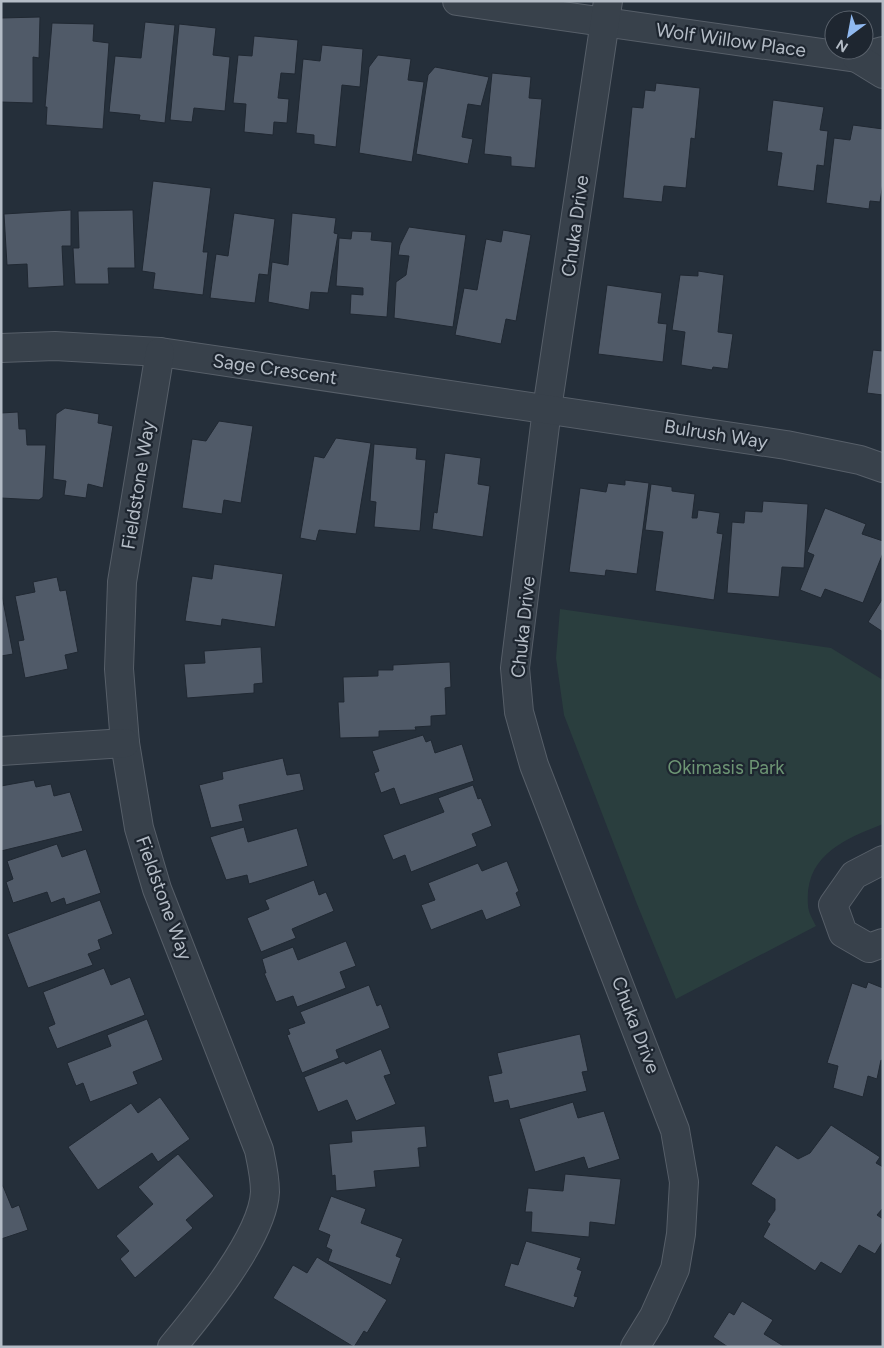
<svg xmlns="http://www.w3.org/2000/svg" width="884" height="1348" viewBox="0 0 884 1348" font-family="Figtree,sans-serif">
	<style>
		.green { fill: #2a3e3e }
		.building { fill: #505a68; stroke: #202832 }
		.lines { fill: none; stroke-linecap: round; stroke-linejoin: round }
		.minor-casing { stroke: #575f69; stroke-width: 30 }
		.minor { stroke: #38414b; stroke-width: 28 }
		.labels { text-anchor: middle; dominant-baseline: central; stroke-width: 4.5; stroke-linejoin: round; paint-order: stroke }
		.street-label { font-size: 19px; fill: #b4bcc6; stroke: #1e2630 }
		.park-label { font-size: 19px; fill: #6d9574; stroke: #1e2630 }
	</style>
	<rect width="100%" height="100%" fill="#252f3a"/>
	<path class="green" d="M 560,609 L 831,648 L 883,680 L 883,824 C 845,839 804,855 808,905 C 808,912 813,920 816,926 L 676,999 L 637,904 L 564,715 L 556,658 Z"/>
	<g class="building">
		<path d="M 40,17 L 39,58 L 33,57 L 33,103 L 1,102 L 1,18 Z"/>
		<path d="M 145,22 L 175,25 L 165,123 L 139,120 L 140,115 L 109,112 L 115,56 L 141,58 Z"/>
		<path d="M 52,23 L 94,24 L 93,41 L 109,43 L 103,129 L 46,125 L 47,107 L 45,107 Z"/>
		<path d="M 179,24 L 216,28 L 213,55 L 230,57 L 225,111 L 194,108 L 192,122 L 170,120 Z"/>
		<path d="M 254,36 L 298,40 L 295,74 L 281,73 L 278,98 L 289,99 L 287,123 L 274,122 L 273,135 L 244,132 L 246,104 L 233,103 L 238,55 L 252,56 Z"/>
		<path d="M 322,45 L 363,49 L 360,87 L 342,85 L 336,147 L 314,144 L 314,135 L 296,133 L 303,59 L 320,61 Z"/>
		<path d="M 378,55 L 411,59 L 408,80 L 424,82 L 412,162 L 359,153 L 369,67 Z"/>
		<path d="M 435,67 L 489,77 L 481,106 L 468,104 L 462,137 L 473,139 L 468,164 L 416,154 L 428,75 Z"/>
		<path d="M 492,73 L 531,77 L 529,98 L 542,99 L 535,168 L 511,166 L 511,157 L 484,154 Z"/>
		<path d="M 656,83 L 700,88 L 695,139 L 691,138 L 686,188 L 664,186 L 662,202 L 623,198 L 632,107 L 643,108 L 645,90 L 655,91 Z"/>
		<path d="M 773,100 L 824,107 L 820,130 L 828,131 L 824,166 L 817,165 L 814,191 L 777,186 L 782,153 L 767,151 Z"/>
		<path d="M 853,125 L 883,129 L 883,183 L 880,202 L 870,201 L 869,209 L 826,203 L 834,138 L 850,140 Z"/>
		<path d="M 153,181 L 211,188 L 203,252 L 208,252 L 203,295 L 153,289 L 155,273 L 142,271 Z"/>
		<path d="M 71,210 L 71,246 L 62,246 L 64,286 L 28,288 L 27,264 L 7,265 L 4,214 Z"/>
		<path d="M 133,210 L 135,268 L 108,268 L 109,284 L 75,284 L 73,248 L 79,248 L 78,211 Z"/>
		<path d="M 234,213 L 275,219 L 268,275 L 259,274 L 255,303 L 210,298 L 216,254 L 228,256 Z"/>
		<path d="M 292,213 L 336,218 L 334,233 L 338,234 L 328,293 L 311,292 L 309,310 L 268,302 L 272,262 L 288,265 Z"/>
		<path d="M 409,227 L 466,235 L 453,327 L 394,318 L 396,282 L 406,275 L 409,256 L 398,255 L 400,245 Z"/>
		<path d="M 503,230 L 531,235 L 516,321 L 506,319 L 501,344 L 455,335 L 464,288 L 477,290 L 486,239 L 501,242 Z"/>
		<path d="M 352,231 L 372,232 L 371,240 L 392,242 L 387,317 L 350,314 L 351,294 L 363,295 L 363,288 L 336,286 L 339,238 L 351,239 Z"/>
		<path d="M 698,271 L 724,275 L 718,332 L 733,334 L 728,369 L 713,367 L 712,370 L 681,365 L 685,332 L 672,330 L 680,275 L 698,276 Z"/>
		<path d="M 607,285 L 662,293 L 658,323 L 667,324 L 663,362 L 598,354 Z"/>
		<path d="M 873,350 L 883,351 L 883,395 L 867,393 Z"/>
		<path d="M 65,408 L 99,414 L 98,423 L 113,426 L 103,488 L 88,484 L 86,498 L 64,495 L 66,481 L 53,479 L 56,414 Z"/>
		<path d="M 18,412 L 19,429 L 26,429 L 27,445 L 46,445 L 43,497 L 39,500 L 1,498 L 1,413 Z"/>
		<path d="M 219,421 L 253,426 L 241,503 L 224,500 L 222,514 L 182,508 L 192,439 L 206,441 Z"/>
		<path d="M 336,438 L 371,443 L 356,534 L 319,530 L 316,541 L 300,538 L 314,456 L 324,458 Z"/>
		<path d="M 374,444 L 417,448 L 416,459 L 426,460 L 420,531 L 374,527 L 376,502 L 370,501 Z"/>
		<path d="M 445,453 L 481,458 L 478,484 L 490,486 L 483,537 L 432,529 L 434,512 L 437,513 Z"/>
		<path d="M 625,480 L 649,483 L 637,574 L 606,570 L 605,576 L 569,572 L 580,488 L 606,492 L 608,483 L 625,485 Z"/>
		<path d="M 651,484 L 672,487 L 672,491 L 695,494 L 692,518 L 697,518 L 698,510 L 720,513 L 717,533 L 723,534 L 714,600 L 655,591 L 663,532 L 645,530 Z"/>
		<path d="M 763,501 L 808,504 L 804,568 L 782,567 L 779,597 L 727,593 L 732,522 L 744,523 L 745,511 L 762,512 Z"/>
		<path d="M 825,508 L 866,524 L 862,534 L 883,541 L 883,553 L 863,603 L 825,589 L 821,598 L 800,590 L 814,555 L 807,552 Z"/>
		<path d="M 214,564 L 283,574 L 275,627 L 222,619 L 221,626 L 185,621 L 192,576 L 212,579 Z"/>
		<path d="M 57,577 L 60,591 L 66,590 L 78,652 L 65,655 L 68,669 L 25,678 L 18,641 L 24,640 L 15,596 L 35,592 L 33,582 Z"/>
		<path d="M 1,590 L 13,654 L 1,656 Z"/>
		<path d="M 883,598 L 883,632 L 868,622 Z"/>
		<path d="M 261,647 L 263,683 L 254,684 L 254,693 L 187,698 L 184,664 L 205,663 L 204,651 Z"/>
		<path d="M 450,662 L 451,687 L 445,688 L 446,715 L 431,716 L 431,726 L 415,727 L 416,730 L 379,731 L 379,737 L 340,738 L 338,702 L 344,702 L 343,677 L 378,676 L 378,670 L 393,670 L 393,665 Z"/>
		<path d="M 423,735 L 426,742 L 431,740 L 435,753 L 462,744 L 474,781 L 400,805 L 394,788 L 381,793 L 374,773 L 379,771 L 372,751 Z"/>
		<path d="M 283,758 L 287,775 L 300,773 L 304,790 L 239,805 L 243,821 L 211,828 L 199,785 L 223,779 L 222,772 Z"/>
		<path d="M 34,780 L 36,787 L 51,784 L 54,796 L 70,792 L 83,831 L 1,851 L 1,786 Z"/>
		<path d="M 473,785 L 478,799 L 481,798 L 492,826 L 472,834 L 477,846 L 411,872 L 405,855 L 393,860 L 383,835 L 444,812 L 438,798 Z"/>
		<path d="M 244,827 L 248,842 L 297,828 L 308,866 L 249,884 L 247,875 L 226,880 L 210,837 Z"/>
		<path d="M 57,844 L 62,857 L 86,849 L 101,893 L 66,905 L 64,898 L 51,903 L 47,892 L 13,903 L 6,882 L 13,879 L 7,861 Z"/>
		<path d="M 507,861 L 519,891 L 516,893 L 521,906 L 486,920 L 482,910 L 431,930 L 421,905 L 435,900 L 428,883 L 478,863 L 482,871 Z"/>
		<path d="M 314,880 L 319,895 L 326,892 L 334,911 L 292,929 L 296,938 L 261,952 L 247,918 L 269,909 L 265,900 Z"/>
		<path d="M 100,900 L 113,934 L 98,940 L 101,949 L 88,954 L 93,965 L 28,988 L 7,934 Z"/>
		<path d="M 346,941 L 356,966 L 340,972 L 346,988 L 297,1007 L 293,996 L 276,1002 L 264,973 L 266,973 L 262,959 L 293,947 L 298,960 Z"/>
		<path d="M 104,968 L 111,985 L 130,977 L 145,1015 L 57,1049 L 48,1027 L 55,1024 L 43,992 Z"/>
		<path d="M 868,982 L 883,988 L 883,1061 L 881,1060 L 877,1079 L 868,1076 L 863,1097 L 833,1088 L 838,1066 L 827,1063 L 852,983 L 866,988 Z"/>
		<path d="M 369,985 L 377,1006 L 381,1004 L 390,1028 L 336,1050 L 339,1058 L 302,1073 L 287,1035 L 290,1034 L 288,1029 L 305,1023 L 300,1012 Z"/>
		<path d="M 147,1019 L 163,1060 L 133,1072 L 138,1084 L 90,1102 L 83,1083 L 76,1086 L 67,1063 L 111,1046 L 107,1035 Z"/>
		<path d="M 580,1034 L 588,1071 L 582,1072 L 587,1091 L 510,1109 L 508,1100 L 494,1103 L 488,1076 L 502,1073 L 497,1053 Z"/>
		<path d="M 381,1049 L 391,1074 L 384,1076 L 396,1104 L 356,1121 L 347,1100 L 318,1112 L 304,1077 L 344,1061 L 346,1064 Z"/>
		<path d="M 160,1097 L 190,1139 L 158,1162 L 152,1153 L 98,1190 L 68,1147 L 131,1103 L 138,1113 Z"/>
		<path d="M 573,1102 L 578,1118 L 604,1111 L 620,1159 L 588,1169 L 584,1157 L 535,1172 L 519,1119 Z"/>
		<path d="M 831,1125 L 880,1157 L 876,1163 L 883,1167 L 883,1208 L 877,1215 L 883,1219 L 883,1241 L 875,1254 L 859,1245 L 841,1274 L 821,1262 L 815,1271 L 763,1237 L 770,1224 L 767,1222 L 775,1210 L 775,1199 L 751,1184 L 776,1145 L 798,1159 L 810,1153 Z"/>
		<path d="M 425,1126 L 427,1147 L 418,1148 L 420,1167 L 374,1171 L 376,1187 L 336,1191 L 335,1175 L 332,1176 L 329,1144 L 352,1142 L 351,1131 Z"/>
		<path d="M 178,1154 L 214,1196 L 186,1220 L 193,1228 L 135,1278 L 120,1259 L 129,1251 L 116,1236 L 153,1204 L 138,1187 Z"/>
		<path d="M 565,1174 L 621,1179 L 615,1225 L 590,1222 L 589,1237 L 531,1232 L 532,1212 L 525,1212 L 528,1188 L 563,1191 Z"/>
		<path d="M 1,1186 L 3,1186 L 12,1208 L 19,1205 L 28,1230 L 1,1239 Z"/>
		<path d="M 331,1196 L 366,1209 L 361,1223 L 403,1239 L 396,1256 L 401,1258 L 391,1285 L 328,1261 L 332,1250 L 326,1247 L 330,1235 L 318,1230 Z"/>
		<path d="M 526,1241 L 581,1258 L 577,1269 L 582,1271 L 574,1296 L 578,1297 L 574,1308 L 504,1286 L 511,1263 L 518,1265 Z"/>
		<path d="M 317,1257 L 387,1300 L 367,1333 L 364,1331 L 354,1347 L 273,1298 L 293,1265 L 307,1273 Z"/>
		<path d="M 742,1301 L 773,1320 L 764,1334 L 785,1347 L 728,1347 L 713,1337 L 729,1312 L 734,1315 Z"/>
	</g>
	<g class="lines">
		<defs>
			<g id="minor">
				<path d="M 457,1 L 857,58 L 883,51"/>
				<path d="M 608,1 L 547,409 L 515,668 L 519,712 L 534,765 L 675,1130 L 684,1182 L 681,1234 L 675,1269 L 654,1316 L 635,1347"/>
				<path d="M 857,58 L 883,74"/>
				<path d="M 1,348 L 55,346 L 160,352 L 786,445 L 860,460 L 883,468"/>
				<path d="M 160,352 L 122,582 L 119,669 L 125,743 L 139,828 L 157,889 L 259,1150 C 262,1164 265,1177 265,1192 C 263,1237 201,1312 172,1347"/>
				<path d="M 1,751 L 125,743"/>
				<path d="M 883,860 L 854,875 L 833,905 L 843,933 L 869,948 L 883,943"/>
			</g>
		</defs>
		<use href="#minor" class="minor-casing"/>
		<use href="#minor" class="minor"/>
	</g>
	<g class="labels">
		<g class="street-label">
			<text transform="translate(731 40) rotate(8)">Wolf Willow Place</text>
			<text transform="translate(575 226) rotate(-82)">Chuka Drive</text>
			<text transform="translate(275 369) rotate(8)">Sage Crescent</text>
			<text transform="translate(716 434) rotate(9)">Bulrush Way</text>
			<text transform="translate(138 485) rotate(-81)">Fieldstone Way</text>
			<text transform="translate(523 627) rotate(-84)">Chuka Drive</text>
			<text transform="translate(164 898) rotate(70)">Fieldstone Way</text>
			<text transform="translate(636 1025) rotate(69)">Chuka Drive</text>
		</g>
		<g class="park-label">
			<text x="726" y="767">Okimasis Park</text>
		</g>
	</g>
	<rect width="884" height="1348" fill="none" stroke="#b4bcc6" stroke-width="5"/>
	<g transform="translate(849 35) rotate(212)"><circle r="24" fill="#1e2630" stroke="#5a626c"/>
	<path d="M0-4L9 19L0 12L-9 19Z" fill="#90b9f0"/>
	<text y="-8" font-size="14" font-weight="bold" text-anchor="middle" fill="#b4bcc6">N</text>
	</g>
</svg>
